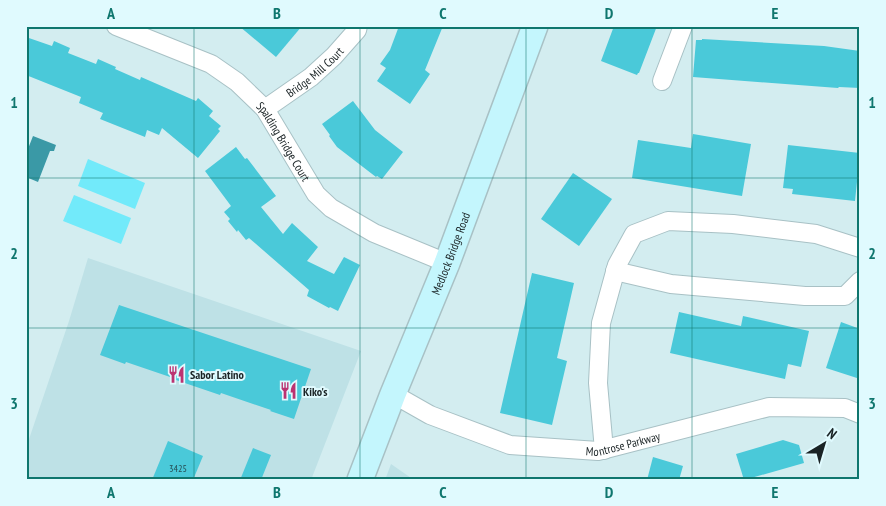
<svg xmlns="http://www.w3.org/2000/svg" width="886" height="506" viewBox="0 0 886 506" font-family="'PT Sans Narrow',sans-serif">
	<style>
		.built { fill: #bee1e6 }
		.green { fill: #72eafa }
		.water { fill: #3a99a6 }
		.building { fill: #4ac9d9 }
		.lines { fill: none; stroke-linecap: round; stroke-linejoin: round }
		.minor-casing { stroke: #a8c1c5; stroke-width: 20 }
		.secondary-casing { stroke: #a8c1c5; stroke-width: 28 }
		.minor { stroke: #fff; stroke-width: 18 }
		.secondary { stroke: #c4f6fd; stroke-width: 25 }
		.grid { fill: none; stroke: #0f766e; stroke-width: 1; stroke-opacity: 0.55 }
		.labels { text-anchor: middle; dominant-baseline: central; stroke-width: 4; stroke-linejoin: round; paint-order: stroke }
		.number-label { font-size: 10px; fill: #264c52 }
		.street-label { font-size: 12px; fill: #1a2325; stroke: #e0fafe }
		.poi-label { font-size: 12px; font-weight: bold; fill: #1a2325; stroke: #e0fafe; text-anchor: start }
		.neatline { fill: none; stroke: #0f766e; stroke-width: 2 }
		.grid-label { font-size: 16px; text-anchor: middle; font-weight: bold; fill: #0f766e }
	</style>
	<rect width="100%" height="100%" fill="#d3edf0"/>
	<g class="built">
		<path d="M 88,258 L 361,351 L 311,480 L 26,480 L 26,448 L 69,321 Z"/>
		<path d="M 391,464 L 414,480 L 385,480 Z"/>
	</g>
	<g class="green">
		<path d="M 88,159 L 145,183 L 135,209 L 78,186 Z"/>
		<path d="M 74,195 L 131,218 L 121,244 L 63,221 Z"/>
	</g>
	<path class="water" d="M 33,136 L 56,145 L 54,151 L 50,151 L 38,182 L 26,177 L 26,154 Z"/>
	<g class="building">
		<path d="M 239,26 L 302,26 L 276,57 Z"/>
		<path d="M 399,26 L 443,26 L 425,70 L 430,74 L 410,104 L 377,81 L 386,68 L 380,64 L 390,50 Z"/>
		<path d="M 614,26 L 657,26 L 639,73 L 638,73 L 637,75 L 601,61 Z"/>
		<path d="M 26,37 L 52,46 L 54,41 L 70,48 L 68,53 L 96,64 L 98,59 L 116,67 L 115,69 L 140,80 L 141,77 L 196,101 L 198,98 L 213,111 L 209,116 L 221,126 L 218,129 L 220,131 L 198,158 L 162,128 L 159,135 L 147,130 L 145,137 L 100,119 L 103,113 L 79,103 L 81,97 L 26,75 Z"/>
		<path d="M 702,39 L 824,46 L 860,51 L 860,88 L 839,87 L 838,88 L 693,77 L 696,40 L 702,40 Z"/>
		<path d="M 353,101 L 375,130 L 403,152 L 382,179 L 377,176 L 376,177 L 337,147 L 329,136 L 330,135 L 322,124 Z"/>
		<path d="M 693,134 L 751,144 L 742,196 L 632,178 L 638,140 L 691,148 Z"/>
		<path d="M 788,145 L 860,153 L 855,201 L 792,194 L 793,189 L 783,188 Z"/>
		<path d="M 236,147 L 245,159 L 247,158 L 276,196 L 261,207 L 283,234 L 292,223 L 318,247 L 307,261 L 334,274 L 344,257 L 360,265 L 338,311 L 330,307 L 329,308 L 307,296 L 309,290 L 249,238 L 246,240 L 238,230 L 237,232 L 228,221 L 230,219 L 224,212 L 231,206 L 205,171 Z"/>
		<path d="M 573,173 L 612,199 L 579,246 L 541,219 Z"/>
		<path d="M 532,273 L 574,283 L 557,358 L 567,361 L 552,425 L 500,413 Z"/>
		<path d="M 119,305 L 311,369 L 294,419 L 270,411 L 271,410 L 221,393 L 220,395 L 176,380 L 176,379 L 126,362 L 125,364 L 100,355 Z"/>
		<path d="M 679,312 L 741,326 L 743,316 L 809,331 L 801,367 L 788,364 L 785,379 L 670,353 Z"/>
		<path d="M 841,322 L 860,329 L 860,379 L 826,368 Z"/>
		<path d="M 783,440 L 799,445 L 804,463 L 744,480 L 736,454 Z"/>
		<path d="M 168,441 L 203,456 L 193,480 L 152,480 Z"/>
		<path d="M 253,448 L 271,455 L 261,480 L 240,480 Z"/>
		<path d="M 653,457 L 683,466 L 679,480 L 647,480 Z"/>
	</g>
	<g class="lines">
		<defs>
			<g id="minor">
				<path id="s1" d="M 116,26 L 211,64 L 237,82 L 265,109 L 316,194 L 331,208 L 374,233 L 447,263"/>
				<path d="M 662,81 L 683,26"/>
				<path id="s2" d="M 265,109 L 311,77 L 334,56 L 357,30 L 358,26"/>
				<path d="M 615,271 L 671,284 L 805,296 L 845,296 L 860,281"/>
				<path id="s3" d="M 393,394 L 430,415 L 510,445 L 598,451 L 769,407 L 845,408 L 860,414"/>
				<path d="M 604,450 L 598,383 L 601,323 L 617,265 L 634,234 L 668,221 L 733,224 L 816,234 L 860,248"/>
			</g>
			<g id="secondary">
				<path id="s4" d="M 360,480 L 393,394 L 447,263 L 535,26"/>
			</g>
		</defs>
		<use href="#minor" class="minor-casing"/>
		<use href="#secondary" class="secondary-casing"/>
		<use href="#minor" class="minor"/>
		<use href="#secondary" class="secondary"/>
	</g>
	<path class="grid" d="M 194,26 L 194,480M 360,26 L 360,480M 526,26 L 526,480M 692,26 L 692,480M 26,178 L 860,178M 26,328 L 860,328"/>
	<defs>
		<symbol id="restaurant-bare" viewBox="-9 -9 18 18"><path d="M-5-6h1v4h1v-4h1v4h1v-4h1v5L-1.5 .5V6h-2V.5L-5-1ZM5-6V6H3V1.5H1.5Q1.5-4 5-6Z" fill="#bc3371" stroke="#e0fafe" stroke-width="2.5" paint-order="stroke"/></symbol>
	</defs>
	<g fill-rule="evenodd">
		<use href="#restaurant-bare" x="164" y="362" width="25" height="25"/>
		<use href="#restaurant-bare" x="276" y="378" width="25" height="25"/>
	</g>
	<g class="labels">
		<g class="number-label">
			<text x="178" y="468">3425</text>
		</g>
		<g class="street-label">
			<text stroke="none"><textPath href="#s2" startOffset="62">Bridge Mill Court</textPath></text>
			<text stroke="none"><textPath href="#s1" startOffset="210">Spalding Bridge Court</textPath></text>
			<text stroke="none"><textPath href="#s4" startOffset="244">Medlock Bridge Road</textPath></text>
			<text stroke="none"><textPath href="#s3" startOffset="242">Montrose Parkway</textPath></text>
		</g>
		<g class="poi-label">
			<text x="190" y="374">Sabor Latino</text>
			<text x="303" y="391">Kiko's</text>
		</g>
	</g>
	<rect width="886" height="506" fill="none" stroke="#e0fafe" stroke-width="55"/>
	<g transform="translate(824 444) rotate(38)" stroke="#e0fafe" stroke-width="4" paint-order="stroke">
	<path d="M0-4L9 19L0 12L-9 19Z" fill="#1a2325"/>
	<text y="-8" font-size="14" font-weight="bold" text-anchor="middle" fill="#1a2325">N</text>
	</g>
	<rect x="28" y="28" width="830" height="450" class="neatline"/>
	<g class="grid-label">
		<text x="111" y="19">A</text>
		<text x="277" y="19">B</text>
		<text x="443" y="19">C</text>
		<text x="609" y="19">D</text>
		<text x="775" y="19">E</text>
		<text x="14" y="108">1</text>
		<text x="872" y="108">1</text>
		<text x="14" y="259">2</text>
		<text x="872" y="259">2</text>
		<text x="14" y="409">3</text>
		<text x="872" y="409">3</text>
		<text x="111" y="498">A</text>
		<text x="277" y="498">B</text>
		<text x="443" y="498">C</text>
		<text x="609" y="498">D</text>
		<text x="775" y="498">E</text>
	</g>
</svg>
